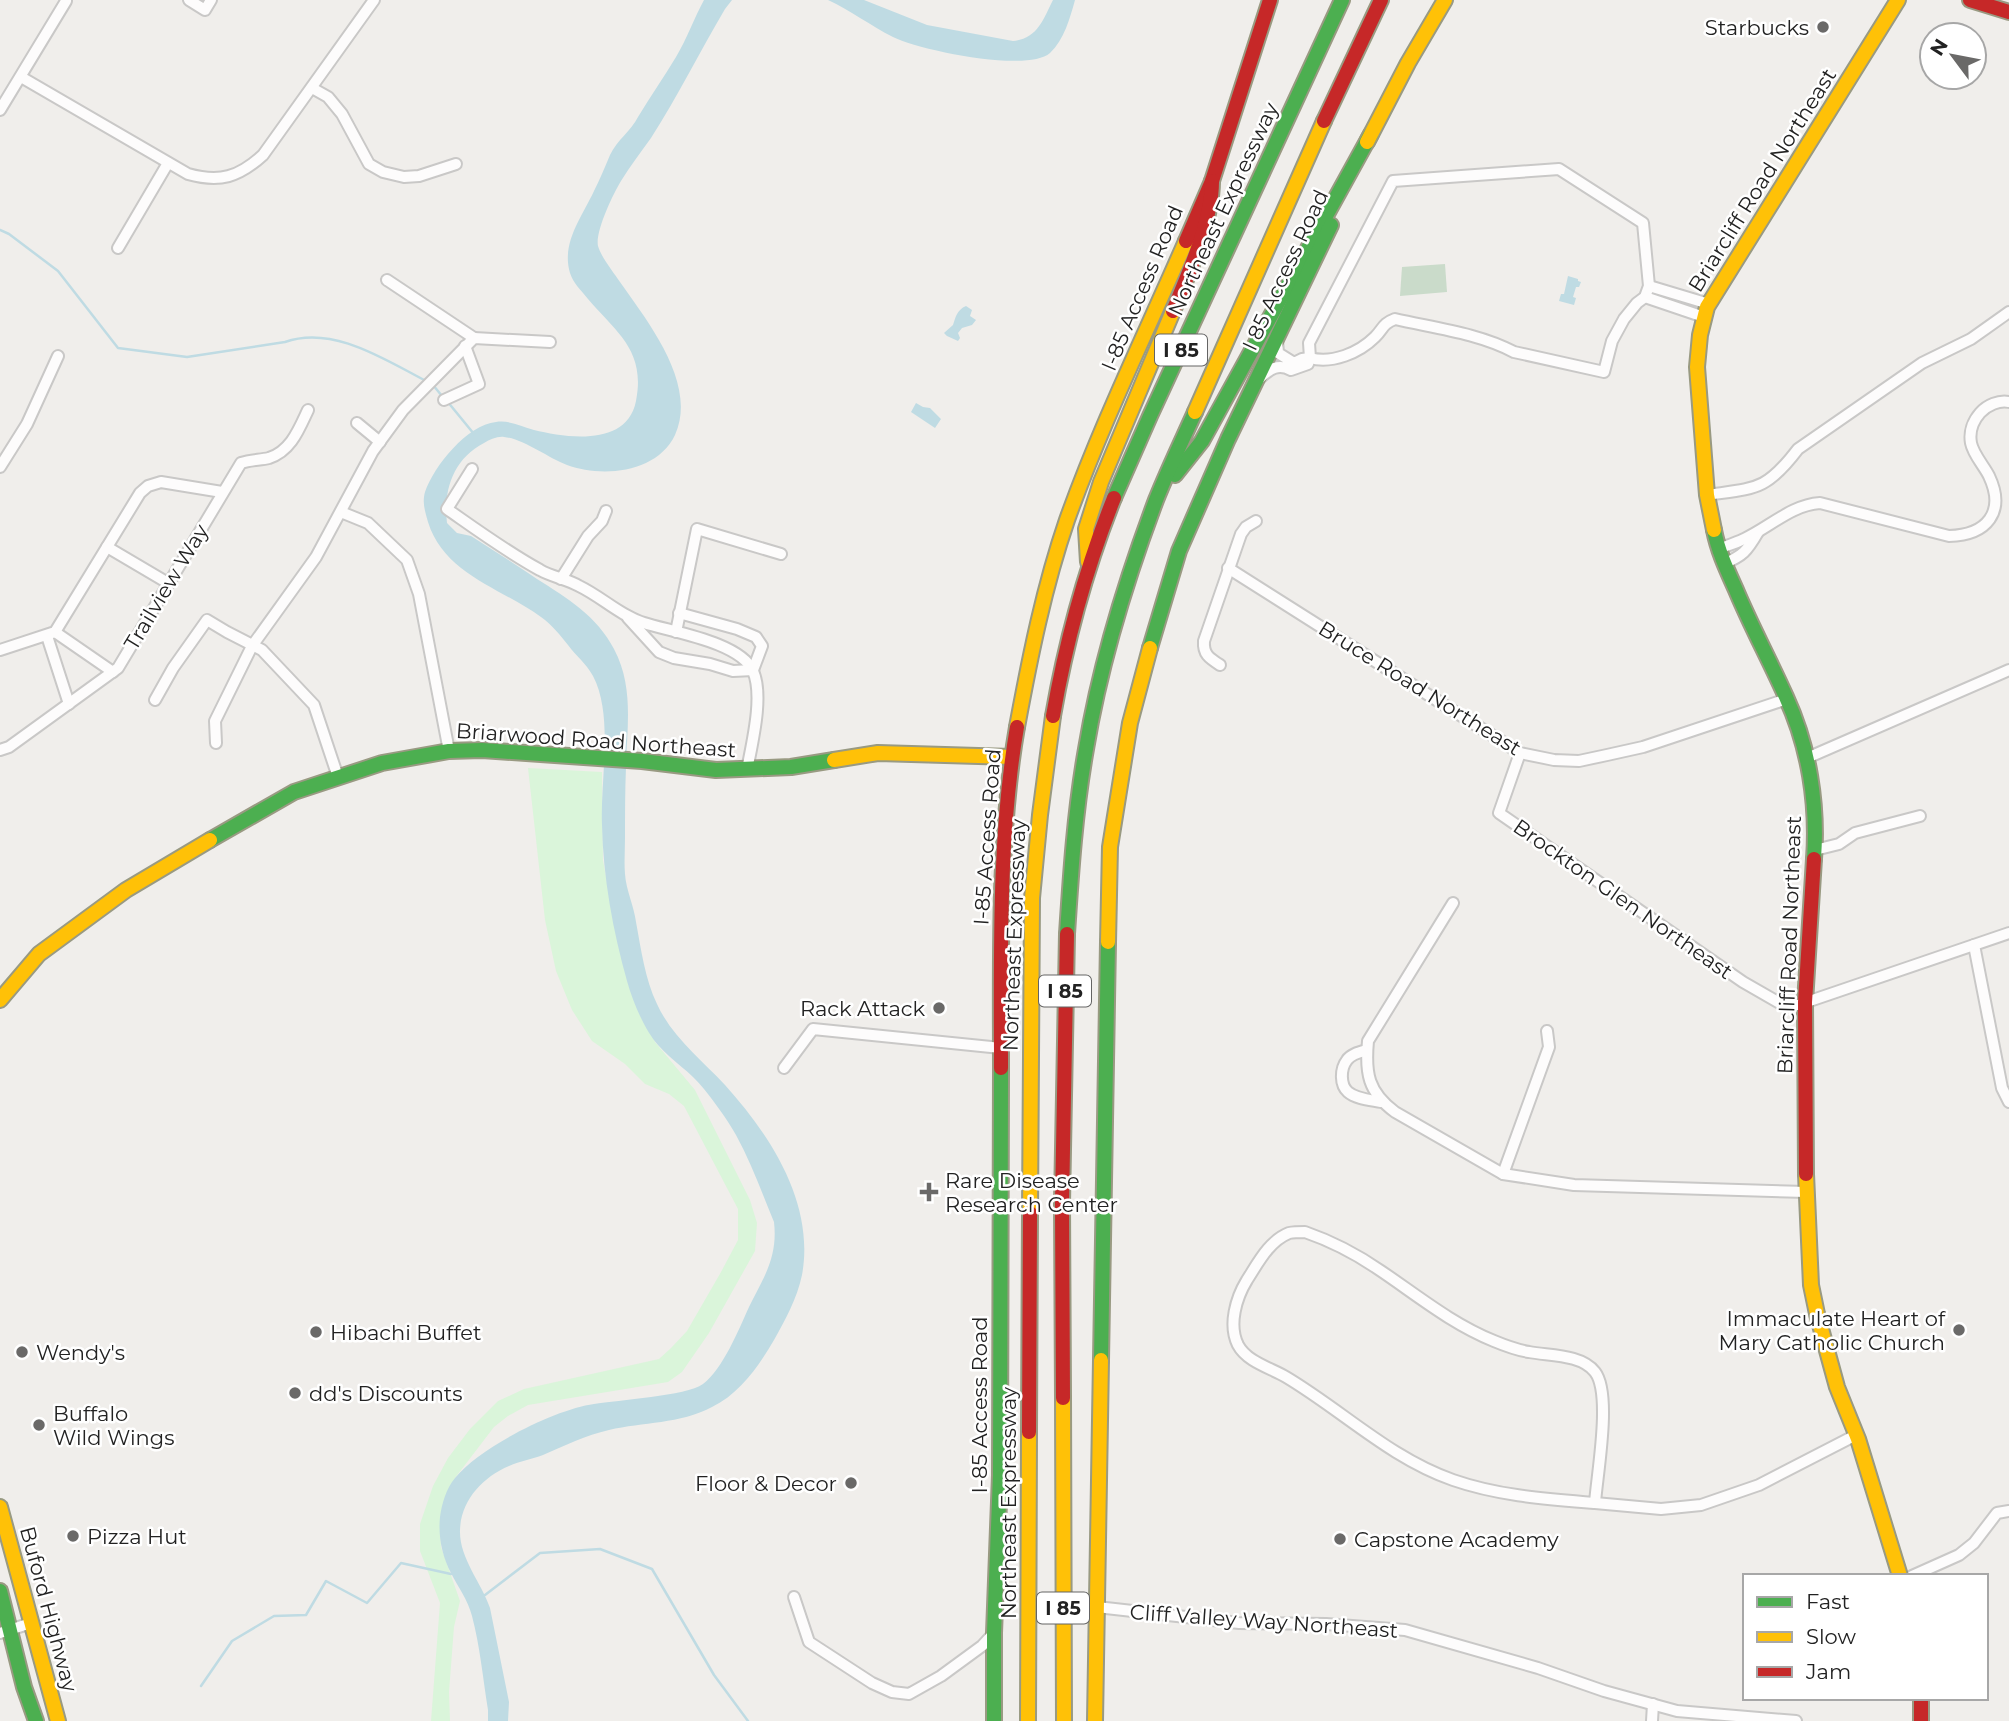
<svg xmlns="http://www.w3.org/2000/svg" width="2009" height="1721" viewBox="0 0 2009 1721" font-family="Montserrat,sans-serif">
	<style>
		.cemetery { fill: #cadbca }
		.park { fill: #daf5da }
		.water { fill: #bfdbe3 }
		.lines { fill: none; stroke-linecap: round; stroke-linejoin: round }
		.stream { stroke: #bfdbe3; stroke-width: 2.5 }
		.street-casing { stroke: #c9c8c7; stroke-width: 14 }
		.fast-casing { stroke: #999a82; stroke-width: 18 }
		.slow-casing { stroke: #999a82; stroke-width: 18 }
		.jam-casing { stroke: #999a82; stroke-width: 18 }
		.street { stroke: #fdfcfc; stroke-width: 10 }
		.fast { stroke: #4caf50; stroke-width: 14 }
		.slow { stroke: #ffc107; stroke-width: 14 }
		.jam { stroke: #c62828; stroke-width: 14 }
		.poi-dot { fill: #6a6968; stroke: #fff; stroke-width: 2.5 }
		.labels { text-anchor: middle; dominant-baseline: central; stroke-width: 5; stroke-linejoin: round; paint-order: stroke }
		.shield { fill: #fff; stroke: #646464; stroke-width: 2 }
		.shield-label { font-size: 19px; font-weight: bold; fill: #222 }
		.poi-label { font-size: 21px; fill: #222; stroke: #fff; text-anchor: start }
		.street-label { font-size: 21px; fill: #222; stroke: #fff }
	</style>
	<rect width="100%" height="100%" fill="#f0eeeb"/>
	<path class="cemetery" d="M 1445,264 L 1447,292 L 1400,296 L 1402,267 Z"/>
	<path class="park" d="M 528,768 L 602,772 L 603,860 L 613,917 L 655,1042 L 695,1090 L 750,1200 L 757,1223 L 755,1251 L 709,1333 L 682,1372 L 668,1382 L 528,1405 L 508,1416 L 494,1427 L 455,1478 L 440,1521 L 441,1547 L 460,1601 L 454,1627 L 449,1692 L 450,1721 L 431,1721 L 440,1603 L 420,1551 L 420,1524 L 433,1486 L 448,1458 L 470,1429 L 498,1401 L 524,1389 L 659,1359 L 671,1348 L 687,1331 L 721,1272 L 738,1240 L 738,1209 L 684,1106 L 669,1094 L 645,1084 L 625,1064 L 592,1041 L 572,1010 L 556,971 L 545,920 Z"/>
	<g class="water">
		<path d="M 704,0 L 732,0 L 725,9 C 700,51 678,96 651,138 C 641,152 630,166 621,181 C 613,194 595,232 598,246 C 601,257 614,273 620,282 C 648,322 698,384 675,435 C 657,473 602,478 567,465 C 548,458 524,439 504,437 C 498,436 489,440 484,443 C 453,459 443,491 447,523 L 457,533 L 471,536 C 493,550 515,564 537,579 C 567,598 597,616 614,649 C 634,687 627,726 626,767 C 625,791 625,814 625,838 C 625,850 624,862 625,874 C 626,890 634,906 636,922 C 641,949 645,979 657,1004 C 672,1037 701,1059 725,1085 C 771,1136 815,1204 802,1275 C 797,1299 785,1320 774,1340 C 758,1367 740,1393 712,1407 C 680,1424 643,1422 609,1430 C 586,1435 564,1446 543,1455 C 532,1459 520,1461 509,1466 C 483,1477 461,1500 460,1530 C 459,1558 481,1582 490,1608 L 509,1702 L 508,1721 L 488,1721 L 488,1710 C 483,1679 480,1646 472,1616 C 468,1600 458,1587 451,1573 C 442,1556 438,1536 440,1517 C 442,1503 446,1489 455,1478 C 480,1447 556,1409 594,1404 C 618,1400 686,1396 703,1384 C 723,1369 739,1329 749,1307 C 764,1277 778,1257 774,1222 C 762,1193 751,1162 736,1135 C 727,1119 715,1103 704,1089 C 691,1072 672,1061 658,1045 C 644,1029 633,1002 627,981 C 613,931 603,877 602,825 C 600,780 614,716 593,676 C 586,663 576,656 568,645 C 560,635 552,625 541,617 C 501,588 444,574 428,522 C 425,511 422,503 425,492 C 434,466 467,425 496,422 C 509,420 521,426 534,430 C 567,438 627,447 636,401 C 646,350 616,332 588,299 C 581,290 573,283 570,273 C 561,243 582,217 594,191 C 600,179 605,167 610,155 C 617,140 631,131 638,117 C 650,97 664,77 676,57 C 687,39 694,18 704,0 Z"/>
		<path d="M 828,0 L 864,0 L 927,25 L 1013,41 C 1037,39 1043,20 1053,0 L 1075,0 C 1070,18 1064,40 1050,53 C 1027,73 919,50 893,37 C 871,26 850,10 828,0 Z"/>
		<path d="M 1568,276 L 1578,279 L 1578,281 L 1581,282 L 1579,287 L 1576,287 L 1573,297 L 1576,298 L 1574,305 L 1559,301 L 1561,294 L 1564,294 Z"/>
		<path d="M 966,306 L 972,310 L 970,316 L 976,320 L 972,325 L 962,328 L 958,333 L 960,338 L 958,341 L 947,336 L 944,333 L 953,325 C 956,316 957,310 966,306 Z"/>
		<path d="M 916,403 L 923,407 L 930,408 L 941,419 L 935,428 L 911,412 Z"/>
	</g>
	<g class="lines">
		<g class="stream">
			<path d="M 0,230 L 9,234 L 58,271 L 118,348 L 187,357 L 285,342 C 334,325 385,360 428,382"/>
			<path d="M 433,385 L 442,396"/>
			<path d="M 447,401 L 474,434"/>
			<path d="M 485,1595 L 540,1553 L 600,1549 L 652,1569 L 714,1675 L 748,1721"/>
			<path d="M 201,1686 L 232,1641 L 274,1616 L 306,1615 L 326,1581 L 367,1603 L 401,1563 L 451,1574"/>
		</g>
		<defs>
			<g id="street">
				<path d="M 189,0 L 205,10 L 211,0"/>
				<path d="M 21,77 L 188,174 C 220,183 239,177 263,155 L 374,0"/>
				<path d="M 312,88 L 328,97 L 342,114 L 369,164 L 383,172 L 404,177 L 419,176 L 456,164"/>
				<path d="M 0,110 L 66,1"/>
				<path d="M 1559,169 L 1643,223 L 1649,286 L 1645,297 L 1637,303 L 1624,319 L 1612,341 L 1604,372 L 1514,352 C 1478,333 1434,328 1395,319 C 1382,324 1384,328 1375,337 C 1359,353 1332,364 1310,358 L 1309,343 L 1393,181 Z"/>
				<path d="M 118,248 L 168,163"/>
				<path d="M 387,280 L 474,338"/>
				<path d="M 1649,286 L 1709,304"/>
				<path d="M 1645,297 L 1704,317"/>
				<path d="M 1260,378 C 1270,369 1278,363 1291,370 L 1308,364 L 1310,358 L 1302,359 L 1294,363 L 1278,353 L 1277,339"/>
				<path d="M 444,400 L 479,384 L 465,346"/>
				<path d="M 357,423 L 380,442"/>
				<path d="M 0,467 L 27,424 L 58,356"/>
				<path d="M 472,469 L 447,509 C 477,530 507,552 540,570 C 552,577 567,579 579,586 C 602,597 619,615 644,623 C 672,632 740,642 753,671 C 764,696 752,743 747,770"/>
				<path d="M 1707,495 C 1756,488 1766,491 1798,449 L 1922,363 L 1971,339 L 2009,312"/>
				<path d="M 341,512 L 368,523 L 407,560 L 419,594 L 449,751"/>
				<path d="M 107,547 L 168,583"/>
				<path d="M 1718,549 C 1726,546 1736,543 1744,539 C 1770,527 1791,505 1820,503 L 1949,536 C 1987,535 2006,512 1989,476 C 1984,466 1973,454 1971,443 C 1969,432 1973,421 1980,413 C 1987,405 1999,400 2009,402"/>
				<path d="M 1723,564 C 1743,556 1747,551 1758,532"/>
				<path d="M 1228,568 L 1520,753 L 1554,760 L 1579,761 L 1607,755 L 1643,747 L 1787,699"/>
				<path d="M 561,579 L 588,536 L 602,521 L 606,511"/>
				<path d="M 628,618 L 659,652 L 674,658 L 710,664 L 733,671 L 753,670 L 762,646 L 756,637 L 737,629 L 679,613"/>
				<path d="M 55,632 L 113,672"/>
				<path d="M 676,632 L 697,529 L 781,554"/>
				<path d="M 47,636 L 69,704"/>
				<path d="M 0,650 L 55,632 L 140,493 L 148,486 L 161,482 L 222,492"/>
				<path d="M 1220,665 C 1209,658 1203,654 1204,641 L 1241,534 L 1246,527 L 1256,521"/>
				<path d="M 155,700 L 173,668 L 207,620 L 227,632 L 262,650 L 314,705 L 338,777"/>
				<path d="M 216,743 L 215,721 L 252,646 L 316,557 L 373,451 L 403,410 L 474,338 L 550,342"/>
				<path d="M 0,750 L 9,747 L 118,668 L 241,463 C 250,460 260,460 269,458 C 291,451 299,429 308,410"/>
				<path d="M 1520,753 L 1499,813 L 1743,982 L 1783,1005 L 1798,1005 L 2009,933"/>
				<path d="M 1807,758 L 2009,670"/>
				<path d="M 1815,850 L 1839,844 L 1855,833 L 1920,816"/>
				<path d="M 1453,903 L 1368,1041 C 1365,1073 1368,1092 1395,1112 L 1503,1174 L 1574,1185 L 1806,1192"/>
				<path d="M 1974,945 L 2002,1088 L 2009,1102"/>
				<path d="M 1367,1050 C 1360,1052 1351,1054 1347,1060 C 1340,1069 1340,1085 1348,1092 C 1356,1099 1371,1100 1381,1102"/>
				<path d="M 784,1068 L 813,1029 L 1001,1048"/>
				<path d="M 1503,1174 L 1549,1047 L 1547,1031"/>
				<path d="M 1305,1232 C 1331,1241 1358,1255 1381,1271 C 1418,1296 1452,1324 1494,1341 C 1506,1346 1517,1350 1529,1352 C 1549,1356 1581,1354 1595,1372 C 1612,1394 1597,1474 1595,1503 C 1547,1499 1499,1496 1453,1480 C 1390,1458 1343,1411 1286,1377 C 1271,1368 1247,1362 1238,1345 C 1228,1325 1236,1298 1247,1280 C 1258,1263 1269,1241 1289,1233 C 1294,1232 1300,1232 1305,1232 Z"/>
				<path d="M 1595,1503 L 1661,1509 L 1701,1505 L 1759,1485 L 1856,1435"/>
				<path d="M 1912,1576 L 1959,1555 L 1974,1543 L 1997,1513 L 2009,1511"/>
				<path d="M 794,1597 L 809,1642 L 872,1683 L 892,1692 L 909,1694 L 941,1676 L 982,1646 L 994,1633"/>
				<path d="M 1097,1607 L 1239,1623 L 1326,1624 L 1405,1630 L 1538,1668 L 1604,1691 L 1677,1711 L 1796,1721"/>
				<path d="M 0,1633 L 31,1623"/>
				<path d="M 1652,1721 L 1653,1704"/>
			</g>
			<g id="fast">
				<path d="M 1175,475 L 1202,441 L 1371,134"/>
				<path d="M 1114,498 L 1150,416 L 1342,0"/>
				<path d="M 1714,530 C 1718,551 1727,570 1736,590 C 1751,626 1770,661 1786,697 C 1809,747 1818,804 1814,859"/>
				<path d="M 1150,648 L 1179,551 L 1228,439 L 1331,225"/>
				<path d="M 210,840 L 294,792 L 382,763 L 449,751 L 482,750 L 642,761 L 716,770 L 791,767 L 834,760"/>
				<path d="M 1067,934 C 1071,872 1075,811 1086,749 C 1100,664 1126,580 1156,500 C 1168,470 1182,441 1195,412"/>
				<path d="M 1101,1360 L 1108,942"/>
				<path d="M 0,1591 L 24,1687 L 36,1721"/>
				<path d="M 994,1721 L 994,1633 L 1000,1475 L 1001,1068"/>
			</g>
			<g id="slow">
				<path d="M 1367,142 L 1408,63 L 1445,0"/>
				<path d="M 1195,412 L 1324,121"/>
				<path d="M 1714,530 L 1707,495 L 1697,367 L 1700,335 L 1707,307 L 1898,0"/>
				<path d="M 1088,562 L 1086,529 L 1101,482 L 1173,311"/>
				<path d="M 1017,727 C 1030,657 1044,587 1067,520 C 1101,425 1146,333 1186,241"/>
				<path d="M 834,760 L 878,753 L 1012,757"/>
				<path d="M 1108,942 L 1110,847 L 1130,723 L 1150,648"/>
				<path d="M 0,1000 L 39,954 L 126,890 L 210,840"/>
				<path d="M 1806,1174 L 1811,1285 L 1817,1314 L 1837,1387 L 1858,1439 L 1900,1576"/>
				<path d="M 1030,1213 L 1032,898 L 1040,815 L 1053,716"/>
				<path d="M 1063,1398 L 1064,1721"/>
				<path d="M 0,1507 L 58,1721"/>
				<path d="M 1028,1721 L 1029,1432"/>
				<path d="M 1095,1721 L 1101,1360"/>
			</g>
			<g id="jam">
				<path d="M 1970,0 L 2009,12"/>
				<path d="M 1324,121 L 1381,0"/>
				<path d="M 1186,241 L 1212,181 L 1270,0"/>
				<path d="M 1173,311 C 1189,273 1212,221 1212,181"/>
				<path d="M 1053,716 C 1066,641 1086,568 1114,498"/>
				<path d="M 1001,1068 C 1001,957 998,836 1017,727"/>
				<path d="M 1806,1174 L 1805,1002 L 1814,859"/>
				<path d="M 1063,1398 L 1062,1203 L 1067,934"/>
				<path d="M 1029,1432 L 1030,1213"/>
				<path d="M 1921,1698 L 1921,1721"/>
			</g>
		</defs>
		<use href="#street" class="street-casing"/>
		<use href="#fast" class="fast-casing"/>
		<use href="#slow" class="slow-casing"/>
		<use href="#jam" class="jam-casing"/>
		<use href="#street" class="street"/>
		<use href="#fast" class="fast"/>
		<use href="#slow" class="slow"/>
		<use href="#jam" class="jam"/>
	</g>
	<g class="poi-dot">
		<circle cx="1823" cy="27" r="7"/>
		<circle cx="939" cy="1008" r="7"/>
		<path d="M925.5 1181.5h7v7h7v7h-7v7h-7v-7h-7v-7h7z"/>
		<circle cx="1959" cy="1330" r="7"/>
		<circle cx="316" cy="1332" r="7"/>
		<circle cx="22" cy="1352" r="7"/>
		<circle cx="295" cy="1393" r="7"/>
		<circle cx="39" cy="1425" r="7"/>
		<circle cx="851" cy="1483" r="7"/>
		<circle cx="73" cy="1536" r="7"/>
		<circle cx="1340" cy="1539" r="7"/>
	</g>
	<g class="labels">
		<g class="shield">
			<rect x="1155" y="334.5" width="52" height="31" rx="5"/>
			<rect x="1039" y="975.5" width="52" height="31" rx="5"/>
			<rect x="1037" y="1592.5" width="52" height="31" rx="5"/>
		</g>
		<g class="shield-label">
			<text x="1181" y="350">I 85</text>
			<text x="1065" y="991">I 85</text>
			<text x="1063" y="1608">I 85</text>
		</g>
		<g class="poi-label">
			<text x="1809" y="27" text-anchor="end">Starbucks</text>
			<text x="925" y="1008" text-anchor="end">Rack Attack</text>
			<text x="945" y="1180">Rare Disease<tspan x="945" dy="24">Research Center</tspan></text>
			<text x="1945" y="1318" text-anchor="end">Immaculate Heart of<tspan x="1945" dy="24">Mary Catholic Church</tspan></text>
			<text x="330" y="1332">Hibachi Buffet</text>
			<text x="36" y="1352">Wendy's</text>
			<text x="309" y="1393">dd's Discounts</text>
			<text x="53" y="1413">Buffalo<tspan x="53" dy="24">Wild Wings</tspan></text>
			<text x="837" y="1483" text-anchor="end">Floor &amp; Decor</text>
			<text x="87" y="1536">Pizza Hut</text>
			<text x="1354" y="1539">Capstone Academy</text>
		</g>
		<g class="street-label">
			<text transform="translate(1762 180) rotate(-58)">Briarcliff Road Northeast</text>
			<text transform="translate(1223 209) rotate(-65)">Northeast Expressway</text>
			<text transform="translate(1285 270) rotate(-65)">I 85 Access Road</text>
			<text transform="translate(1142 288) rotate(-67)">I-85 Access Road</text>
			<text transform="translate(166 587) rotate(-59)">Trailview Way</text>
			<text transform="translate(1420 688) rotate(32)">Bruce Road Northeast</text>
			<text transform="translate(596 740) rotate(4)">Briarwood Road Northeast</text>
			<text transform="translate(987 837) rotate(-86)">I-85 Access Road</text>
			<text transform="translate(1623 899) rotate(35)">Brockton Glen Northeast</text>
			<text transform="translate(1014 935) rotate(-88)">Northeast Expressway</text>
			<text transform="translate(1789 945) rotate(-88)">Briarcliff Road Northeast</text>
			<text transform="translate(979 1405) rotate(-90)">I-85 Access Road</text>
			<text transform="translate(1008 1503) rotate(-90)">Northeast Expressway</text>
			<text transform="translate(49 1609) rotate(75)">Buford Highway</text>
			<text transform="translate(1264 1621) rotate(4)">Cliff Valley Way Northeast</text>
		</g>
	</g>
	<rect x="1743" y="1574" width="245" height="126" fill="#ffffff" stroke="#a7a7a7" stroke-width="2"/>
	<rect x="1757" y="1597" width="35" height="10" fill="#4caf50" stroke="#a7a7a7" stroke-width="2"/>
	<text x="1806" y="1609" font-size="21" fill="#222222">Fast</text>
	<rect x="1757" y="1632" width="35" height="10" fill="#ffc107" stroke="#a7a7a7" stroke-width="2"/>
	<text x="1806" y="1644" font-size="21" fill="#222222">Slow</text>
	<rect x="1757" y="1667" width="35" height="10" fill="#c62828" stroke="#a7a7a7" stroke-width="2"/>
	<text x="1806" y="1679" font-size="21" fill="#222222">Jam</text>
	<g transform="translate(1953 56) rotate(302)"><circle r="33" fill="#ffffff" stroke="#a7a7a7" stroke-width="2"/>
	<path d="M0-5L12 26L0 18L-12 26Z" fill="#6a6968"/>
	<text y="-10" font-size="19" font-weight="bold" text-anchor="middle" fill="#222222">N</text>
	</g>
</svg>
